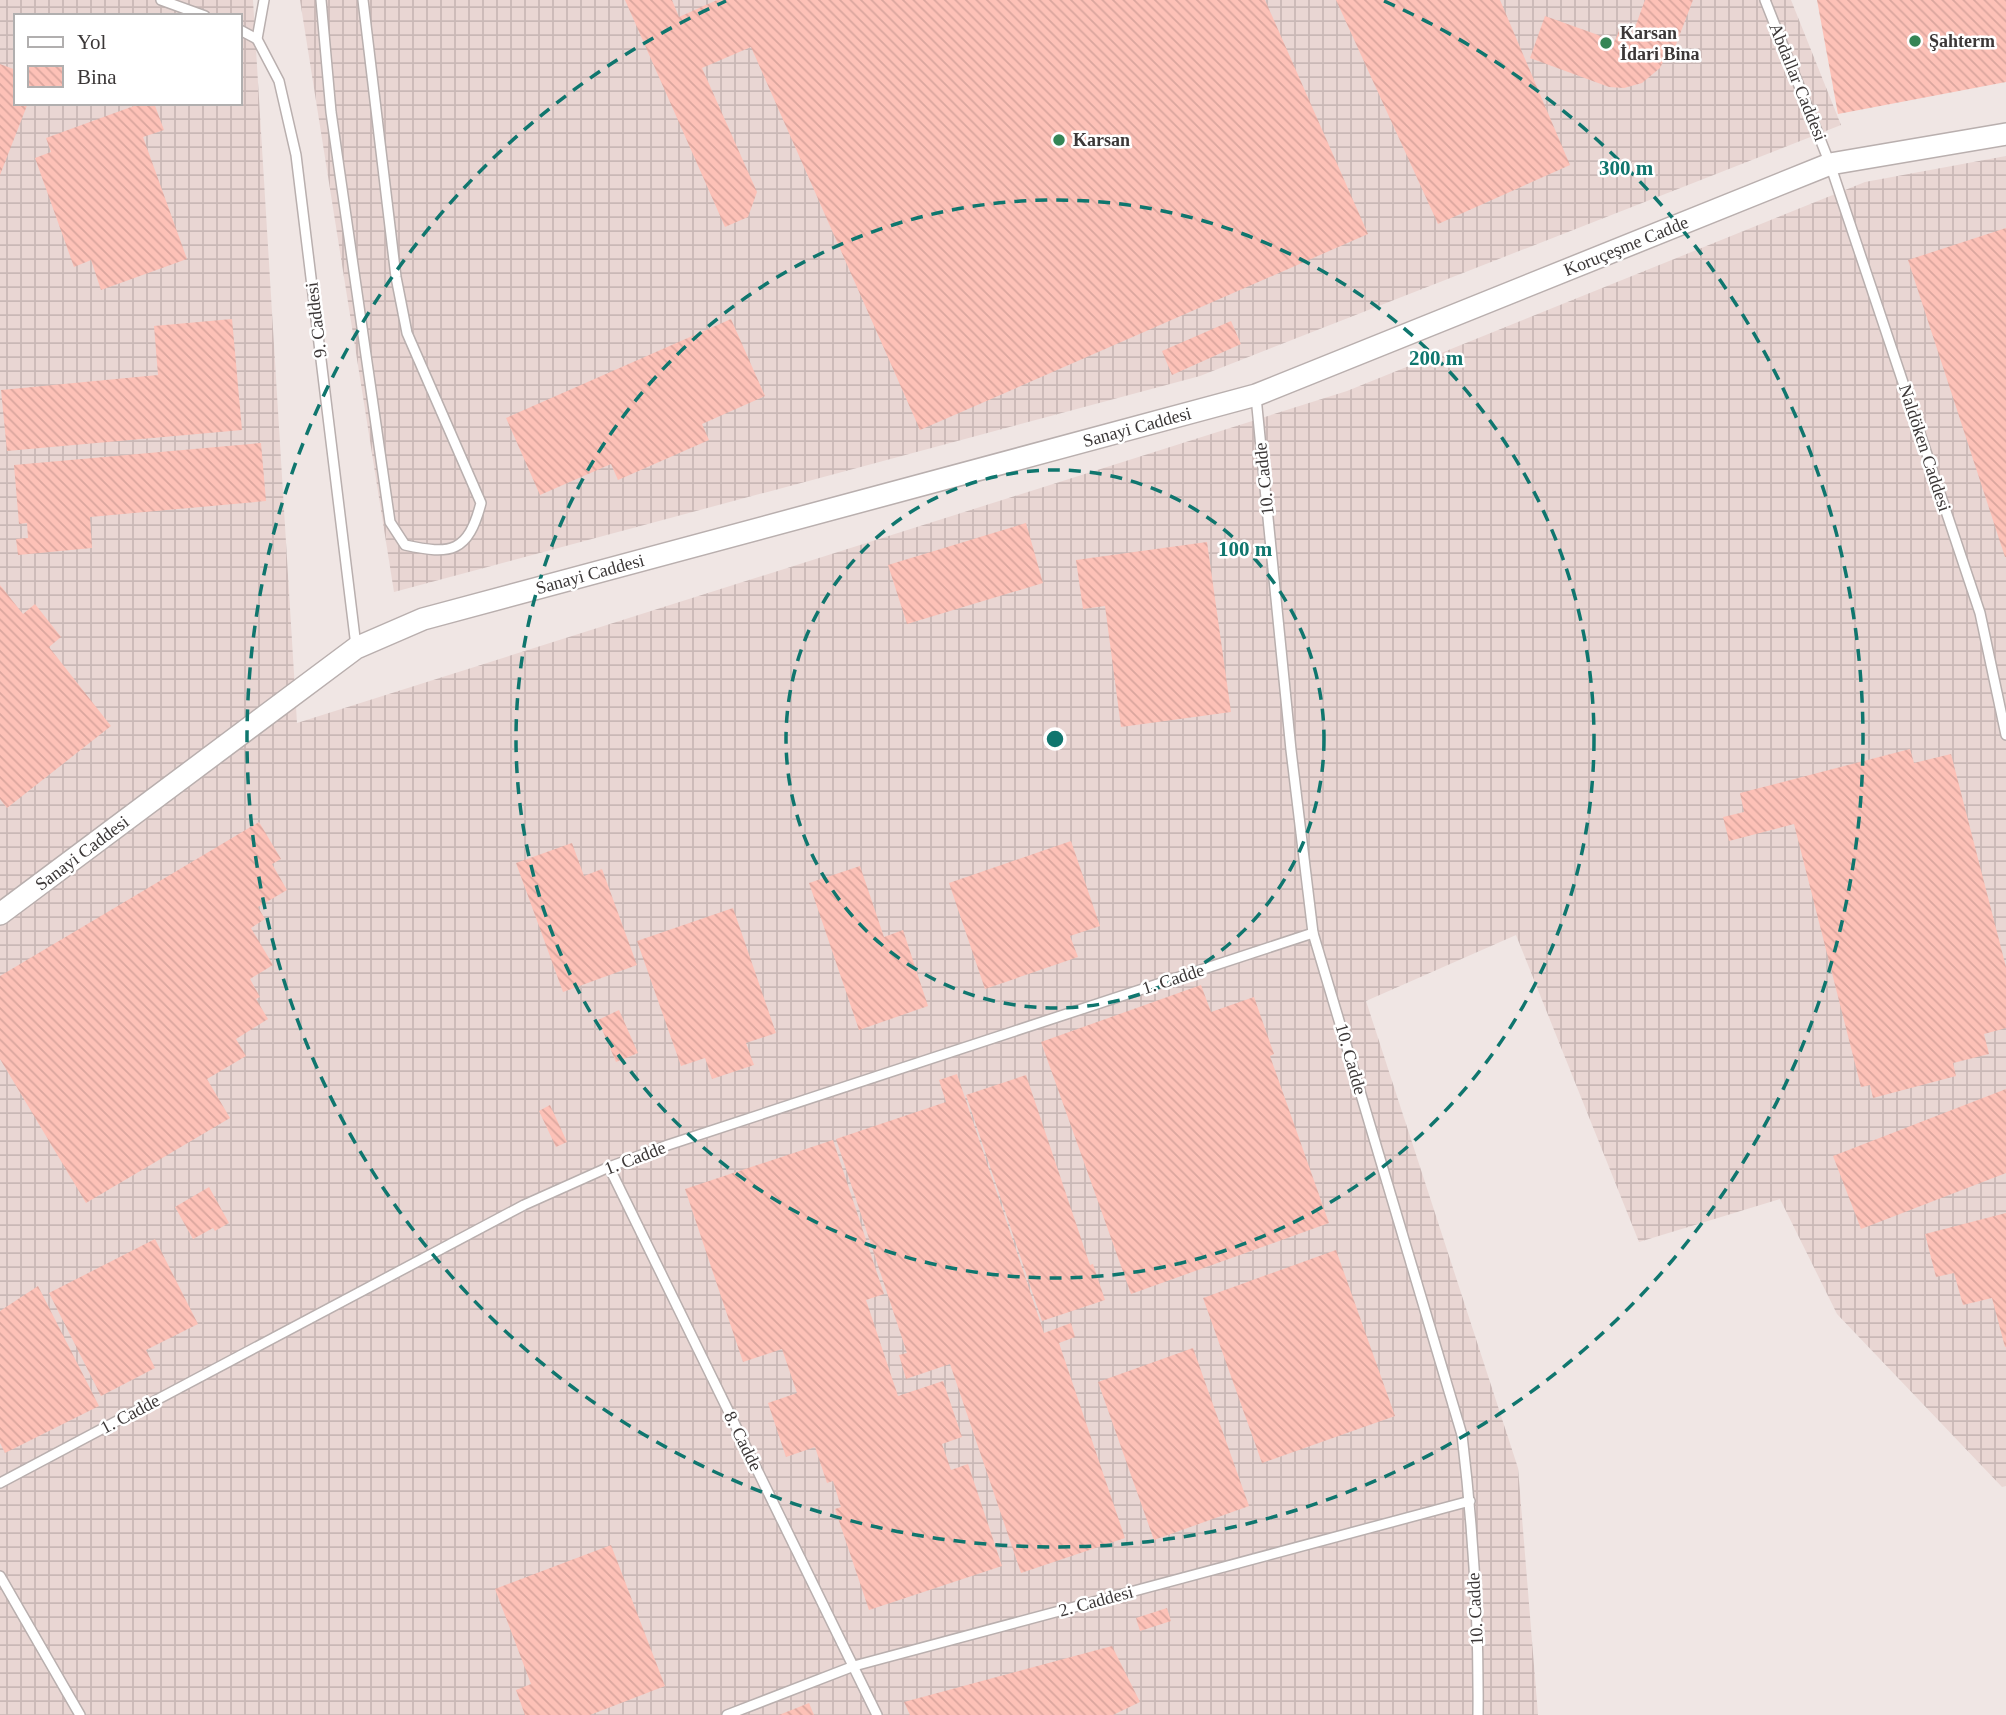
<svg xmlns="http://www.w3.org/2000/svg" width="2006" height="1715" viewBox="0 0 2006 1715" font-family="'Times New Roman',serif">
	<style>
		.industrial { fill: url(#industrial-grid); fill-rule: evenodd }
		.building { fill: url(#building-back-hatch) }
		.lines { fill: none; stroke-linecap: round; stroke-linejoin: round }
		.service-casing { stroke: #b9afae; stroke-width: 12 }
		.tertiary-casing { stroke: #b9afae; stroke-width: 24 }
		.service { stroke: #fff; stroke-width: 9 }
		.tertiary { stroke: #fff; stroke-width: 21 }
		.ring { fill: none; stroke: #0f766e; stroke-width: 3.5; stroke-dasharray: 12 9 }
		.poi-dot { fill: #358556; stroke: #fff; stroke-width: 2.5 }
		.labels { text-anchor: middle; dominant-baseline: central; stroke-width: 5; stroke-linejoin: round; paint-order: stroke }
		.poi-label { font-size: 18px; font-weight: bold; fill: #3b3737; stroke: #fff; text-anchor: start }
		.street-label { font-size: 18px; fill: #3b3737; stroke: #fff }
		.centre { fill: #0f766e; stroke: #fff; stroke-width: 3.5 }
		.ring-label { font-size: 21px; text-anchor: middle; font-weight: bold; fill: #0f766e; stroke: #fff; stroke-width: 5; stroke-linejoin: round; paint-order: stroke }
	</style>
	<defs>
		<pattern id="industrial-grid" width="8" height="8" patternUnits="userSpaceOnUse" patternTransform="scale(1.75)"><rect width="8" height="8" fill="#e9d6d3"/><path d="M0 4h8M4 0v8" fill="none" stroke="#c9b8b6"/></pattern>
		<pattern id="building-back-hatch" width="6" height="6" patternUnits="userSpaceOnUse" patternTransform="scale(1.75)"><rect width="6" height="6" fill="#fdc1b7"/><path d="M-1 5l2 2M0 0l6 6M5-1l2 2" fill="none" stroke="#daa69e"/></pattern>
	</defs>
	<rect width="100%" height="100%" fill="#f0e6e4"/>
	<g class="industrial">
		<path d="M 0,0 L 253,0 L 297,723 L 1347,391 L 1865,182 L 2006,156 L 2006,1486 L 2002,1487 L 1837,1314 L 1780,1199 L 1639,1242 L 1516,935 L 1366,1001 L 1518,1468 L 1538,1715 L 0,1715 ZM 16,16 L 240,16 L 240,103 L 16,103 Z"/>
		<path d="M 300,0 L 1791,0 L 1841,125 L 1200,376 L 394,592 Z"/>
	</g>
	<g class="building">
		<path d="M 625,0 L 672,0 L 679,17 L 717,0 L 1265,0 L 1368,234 L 920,430 L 751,47 L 702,68 L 757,192 L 748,217 L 725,227 Z"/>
		<path d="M 1336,0 L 1500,0 L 1570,165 L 1438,224 Z"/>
		<path d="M 1645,0 L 1693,0 L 1675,47 L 1671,46 L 1660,68 L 1642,83 L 1624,88 L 1609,87 L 1530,58 L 1545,16 L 1615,41 L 1620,28 L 1633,33 Z"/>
		<path d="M 1817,0 L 2006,0 L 2006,82 L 1838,114 Z"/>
		<path d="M 0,64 L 16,70 L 16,103 L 28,103 L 0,175 Z"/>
		<path d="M 142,103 L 154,103 L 164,130 L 143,137 L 187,259 L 101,290 L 91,260 L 74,267 L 35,158 L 51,152 L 46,138 Z"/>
		<path d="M 2006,228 L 2006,557 L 2005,557 L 1908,260 Z"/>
		<path d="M 232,319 L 242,430 L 7,451 L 1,390 L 158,375 L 154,326 Z"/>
		<path d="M 731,319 L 765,396 L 702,424 L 709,440 L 618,480 L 611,464 L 540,495 L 506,418 Z"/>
		<path d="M 1231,321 L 1241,344 L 1172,375 L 1162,351 Z"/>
		<path d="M 261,443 L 266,501 L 90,517 L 92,548 L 18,555 L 16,539 L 28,538 L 27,523 L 19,524 L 14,465 Z"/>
		<path d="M 1026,523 L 1043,583 L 907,624 L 888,565 Z"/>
		<path d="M 1207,542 L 1231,712 L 1121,727 L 1105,606 L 1083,609 L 1076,560 Z"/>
		<path d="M 0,585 L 23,614 L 35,604 L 61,637 L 49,647 L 111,726 L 7,808 L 0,799 Z"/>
		<path d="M 1910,749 L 1914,763 L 1951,754 L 2006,967 L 2006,1028 L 1984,1034 L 1989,1054 L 1953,1063 L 1956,1076 L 1873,1098 L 1870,1085 L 1861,1087 L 1794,824 L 1729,841 L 1723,817 L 1744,812 L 1740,793 Z"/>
		<path d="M 259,822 L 281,859 L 272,864 L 287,890 L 258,907 L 265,919 L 251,928 L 273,965 L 250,979 L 260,997 L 256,999 L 268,1019 L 236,1039 L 246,1056 L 207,1079 L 230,1118 L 86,1203 L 0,1059 L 0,976 Z"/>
		<path d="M 1071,841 L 1100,926 L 1070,936 L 1078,957 L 985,989 L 949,883 Z"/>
		<path d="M 572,843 L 584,876 L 602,869 L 637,965 L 563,992 L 516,863 Z"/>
		<path d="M 860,866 L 884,937 L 903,930 L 928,1006 L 859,1030 L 809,883 Z"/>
		<path d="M 733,908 L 776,1033 L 746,1043 L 754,1065 L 712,1079 L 705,1058 L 681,1066 L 637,941 Z"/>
		<path d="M 1201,985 L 1211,1012 L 1254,997 L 1274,1054 L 1270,1056 L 1329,1223 L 1131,1294 L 1041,1042 Z"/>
		<path d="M 619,1010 L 638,1053 L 616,1062 L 598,1020 Z"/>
		<path d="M 957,1074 L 1044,1333 L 1071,1323 L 1075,1337 L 1059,1343 L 1125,1538 L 1021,1573 L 950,1364 L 906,1379 L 899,1355 L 907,1353 L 836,1139 L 946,1102 L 939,1080 Z"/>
		<path d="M 1026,1075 L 1090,1265 L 1093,1264 L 1105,1300 L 1042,1321 L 966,1095 Z"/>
		<path d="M 2006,1089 L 2006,1173 L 1861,1229 L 1833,1156 Z"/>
		<path d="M 550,1105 L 567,1142 L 556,1147 L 539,1111 Z"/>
		<path d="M 833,1140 L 884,1294 L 866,1300 L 898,1396 L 943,1381 L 962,1437 L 942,1444 L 951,1470 L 968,1464 L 1002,1566 L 869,1610 L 835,1509 L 841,1507 L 833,1481 L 827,1483 L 815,1447 L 786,1457 L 768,1403 L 797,1393 L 782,1349 L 743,1362 L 685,1189 Z"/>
		<path d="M 209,1187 L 229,1223 L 215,1231 L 213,1228 L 193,1239 L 175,1207 Z"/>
		<path d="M 2006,1213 L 2006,1347 L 2005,1347 L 1992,1298 L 1963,1305 L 1954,1273 L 1936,1277 L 1925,1234 Z"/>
		<path d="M 155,1239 L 198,1324 L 146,1350 L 155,1368 L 101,1396 L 49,1293 Z"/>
		<path d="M 1336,1250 L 1395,1416 L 1262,1463 L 1203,1298 Z"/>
		<path d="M 38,1286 L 99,1406 L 5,1453 L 0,1443 L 0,1311 Z"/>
		<path d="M 1193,1348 L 1249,1506 L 1154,1540 L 1098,1382 Z"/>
		<path d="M 611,1545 L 665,1686 L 590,1715 L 525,1715 L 516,1690 L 531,1684 L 495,1589 Z"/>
		<path d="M 1167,1608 L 1171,1621 L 1140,1631 L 1136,1618 Z"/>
		<path d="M 1112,1646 L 1140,1702 L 1113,1715 L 910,1715 L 904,1702 Z"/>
		<path d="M 809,1703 L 814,1715 L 779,1715 Z"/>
	</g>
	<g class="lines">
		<defs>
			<g id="service">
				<path d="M 161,0 L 205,16"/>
				<path d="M 264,0 L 257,39 L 279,81 L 296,155 L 356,646"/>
				<path d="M 321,0 L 331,112 L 390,522 L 405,545 C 451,555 468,553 481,503 L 407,333 L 396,277 L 363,0"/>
				<path d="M 1765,0 L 1830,164 L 1980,613 L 2006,735"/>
				<path d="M 240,30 L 257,39"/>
				<path d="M 1256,397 L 1291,750 L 1313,933 L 1462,1435 C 1473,1528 1479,1622 1478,1715"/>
				<path d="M 609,1167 L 877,1715"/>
				<path d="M 0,1483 L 524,1205 L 609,1167 L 668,1145 L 1313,933"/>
				<path d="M 0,1576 L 80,1715"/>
				<path d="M 727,1715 L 854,1666 L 1470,1501"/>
			</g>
			<path id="tertiary" d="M 0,914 L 356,648 L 423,619 L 1256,395 L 1830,164 L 2006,134"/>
		</defs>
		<use href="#service" class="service-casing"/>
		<use href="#tertiary" class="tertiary-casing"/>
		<use href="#service" class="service"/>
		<use href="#tertiary" class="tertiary"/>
	</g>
	<g class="ring">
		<circle cx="1055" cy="739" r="269"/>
		<circle cx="1055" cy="739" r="539"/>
		<path d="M1384 1A808 808 0 1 1 726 1"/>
	</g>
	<g class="poi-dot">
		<circle cx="1915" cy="41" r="7"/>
		<circle cx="1606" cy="43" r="7"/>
		<circle cx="1059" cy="140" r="7"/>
	</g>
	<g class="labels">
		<g class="poi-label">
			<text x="1620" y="33">Karsan<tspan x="1620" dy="21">İdari Bina</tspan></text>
			<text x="1929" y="41">Şahterm</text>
			<text x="1073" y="140">Karsan</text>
		</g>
		<g class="street-label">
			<text transform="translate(1798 82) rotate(68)">Abdallar Caddesi</text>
			<text transform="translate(1626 246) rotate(-22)">Koruçeşme Cadde</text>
			<text transform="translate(316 320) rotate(-97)">9. Caddesi</text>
			<text transform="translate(1137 427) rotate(-15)">Sanayi Caddesi</text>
			<text transform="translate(1925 448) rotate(72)">Naldöken Caddesi</text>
			<text transform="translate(1264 479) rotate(-96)">10. Cadde</text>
			<text transform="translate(590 574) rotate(-15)">Sanayi Caddesi</text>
			<text transform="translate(82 853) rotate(-37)">Sanayi Caddesi</text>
			<text transform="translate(1173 979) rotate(-18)">1. Cadde</text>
			<text transform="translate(1351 1059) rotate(74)">10. Cadde</text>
			<text transform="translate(635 1158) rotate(-21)">1. Cadde</text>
			<text transform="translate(130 1414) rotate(-28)">1. Cadde</text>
			<text transform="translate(743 1441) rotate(64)">8. Cadde</text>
			<text transform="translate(1096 1601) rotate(-15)">2. Caddesi</text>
			<text transform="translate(1475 1609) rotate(-93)">10. Cadde</text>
		</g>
	</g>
	<circle cx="1055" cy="739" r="10" class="centre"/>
	<g class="ring-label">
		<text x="1626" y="175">300 m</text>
		<text x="1436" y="365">200 m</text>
		<text x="1245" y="556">100 m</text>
	</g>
	<rect x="14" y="14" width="228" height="91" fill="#ffffff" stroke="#b1afaf" stroke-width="2"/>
	<rect x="28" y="37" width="35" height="10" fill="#ffffff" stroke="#b1afaf" stroke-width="2"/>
	<text x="77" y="49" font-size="21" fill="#3b3737">Yol</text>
	<rect x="28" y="66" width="35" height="21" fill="url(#building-back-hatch)" stroke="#b1afaf" stroke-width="2"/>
	<text x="77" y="84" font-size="21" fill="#3b3737">Bina</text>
</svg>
